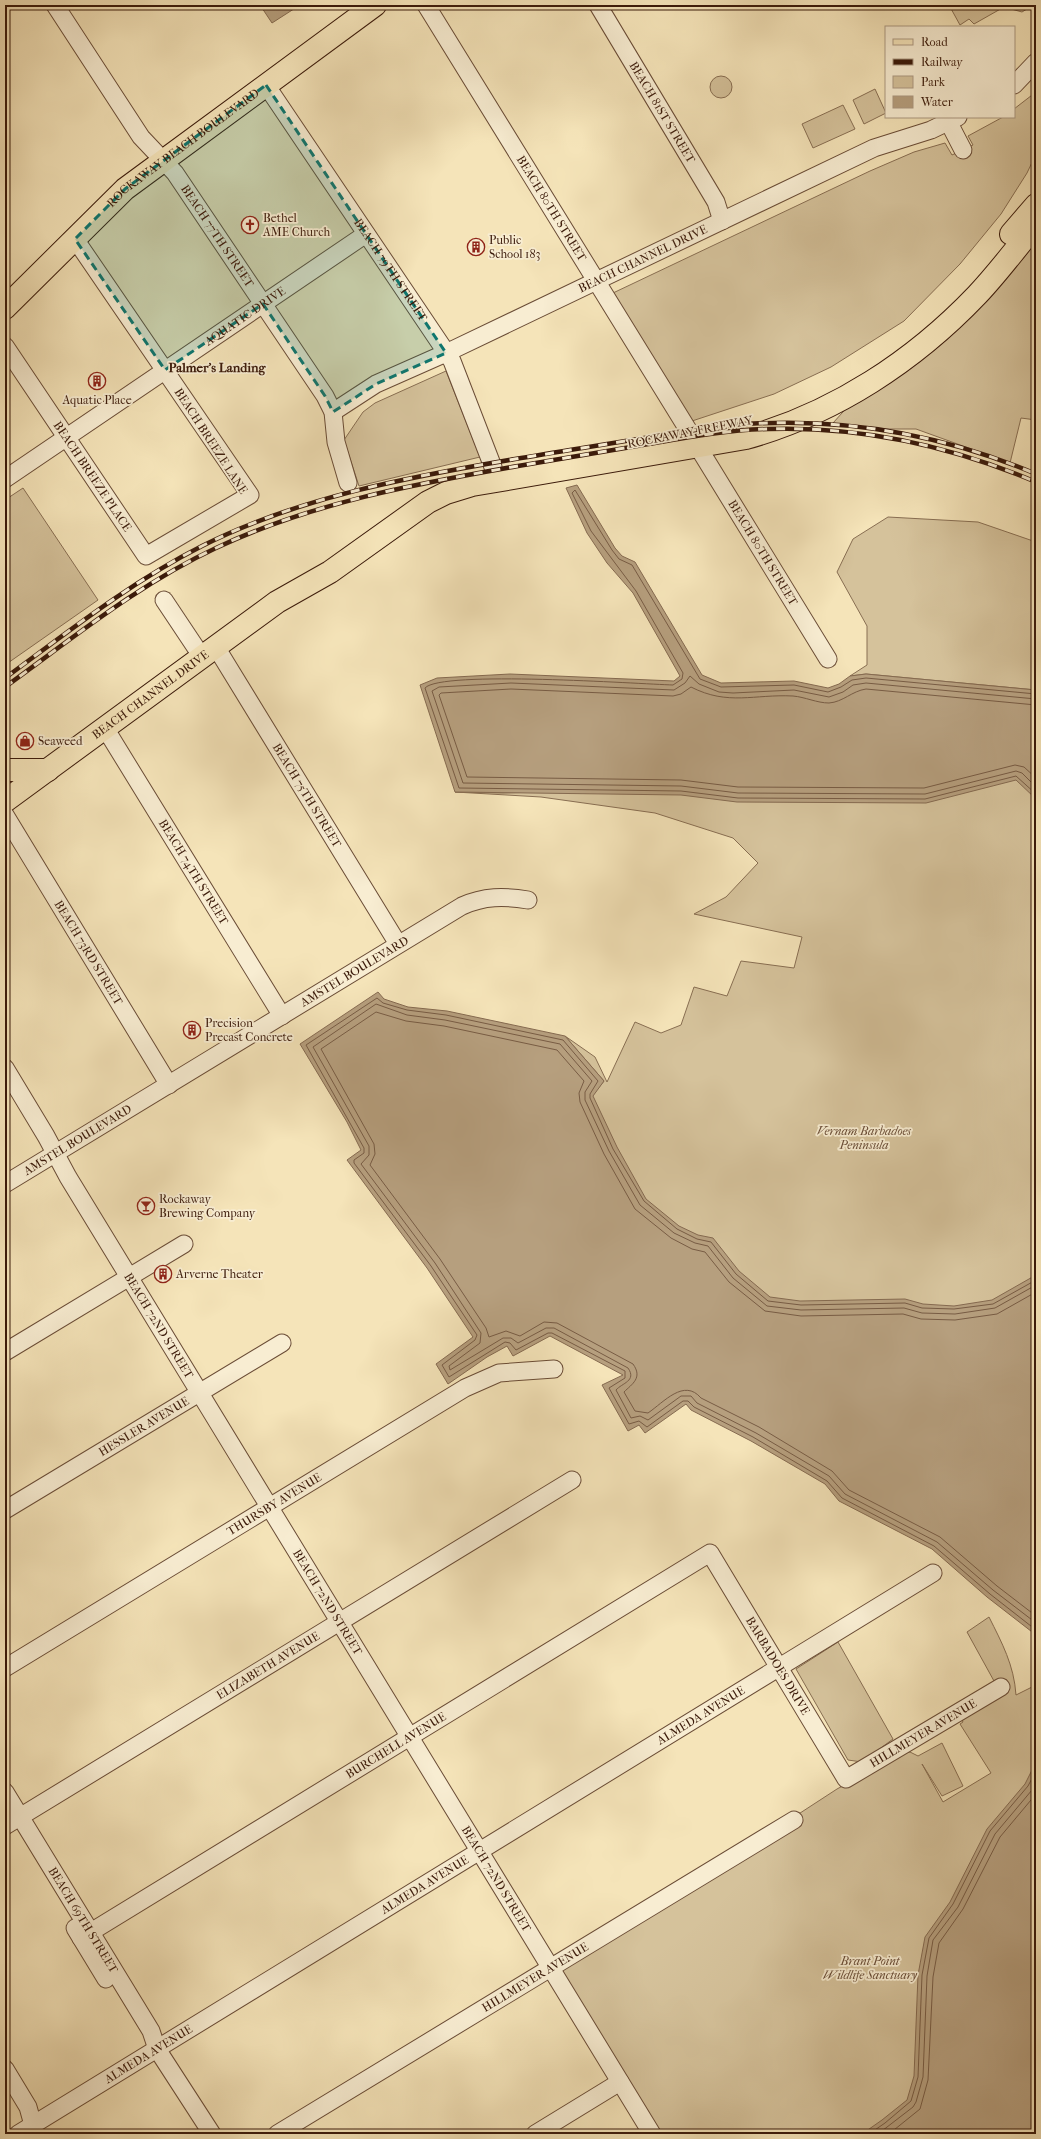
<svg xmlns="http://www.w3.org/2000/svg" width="1041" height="2139" viewBox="0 0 1041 2139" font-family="'IM FELL French Canon',serif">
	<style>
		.green { fill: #d5c29b; stroke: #886e52 }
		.water { fill: #b69f7e; stroke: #856a50 }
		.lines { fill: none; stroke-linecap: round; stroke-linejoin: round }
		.shore { stroke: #785c44; stroke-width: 1 }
		.minor-casing { stroke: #6a4c36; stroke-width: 19 }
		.major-casing { stroke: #3b1a0a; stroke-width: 24 }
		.minor { stroke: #f8edd2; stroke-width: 17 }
		.major { stroke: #f5e4b9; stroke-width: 22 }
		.rail-casing { stroke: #3b1a0a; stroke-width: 4.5 }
		.rail { stroke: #f8edd2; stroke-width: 3; stroke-dasharray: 9; stroke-linecap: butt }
		.marked { fill: #0f766e; fill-opacity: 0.2; stroke: #0f766e; stroke-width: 3; stroke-dasharray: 8 5; stroke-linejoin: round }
		.labels { text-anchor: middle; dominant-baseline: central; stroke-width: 3.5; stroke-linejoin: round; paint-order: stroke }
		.street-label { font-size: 12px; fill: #3b1a0a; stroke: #f8edd2 }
		.poi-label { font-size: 12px; fill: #3b1a0a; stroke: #f8edd2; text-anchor: start }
		.park-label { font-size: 12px; font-style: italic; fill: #694c36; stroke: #f8edd2 }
		.neighbourhood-label { font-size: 13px; font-weight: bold; fill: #3b1a0a; stroke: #f8edd2 }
	</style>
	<rect width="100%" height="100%" fill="#f5e4b9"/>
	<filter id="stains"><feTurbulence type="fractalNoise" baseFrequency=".005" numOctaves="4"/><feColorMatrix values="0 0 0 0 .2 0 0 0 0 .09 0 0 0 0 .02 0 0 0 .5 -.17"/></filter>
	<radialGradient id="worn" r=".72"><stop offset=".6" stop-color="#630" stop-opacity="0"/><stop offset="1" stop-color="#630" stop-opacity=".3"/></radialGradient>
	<g class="green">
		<path d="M 949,5 L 1025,5 L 1027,9 L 1022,12 L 1004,7 L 974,24 L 969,19 L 960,25 Z"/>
		<circle cx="721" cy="87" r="11"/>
		<path d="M 875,89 L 886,113 L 864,124 L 853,100 Z"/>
		<path d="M 1036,92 L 1036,154 L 1027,173 L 1001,214 L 960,264 L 904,321 L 831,367 L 774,394 L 692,421 L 613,293 L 870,171 L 914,152 L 945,143 L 952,155 L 973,145 L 968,136 L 1003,117 L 1014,117 L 1014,109 Z"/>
		<path d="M 843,105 L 855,129 L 813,148 L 802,124 Z"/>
		<path d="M 1036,238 L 1036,420 L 1021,418 L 1010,463 L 916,429 L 874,429 L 833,423 L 851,403 Z"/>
		<path d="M 446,371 L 480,457 L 359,486 L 344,440 L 363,412 L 375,403 Z"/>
		<path d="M 23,488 L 98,600 L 5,665 L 5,500 Z"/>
		<path d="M 888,517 L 978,522 L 1036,542 L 1036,690 L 866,674 L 850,676 L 867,665 L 867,626 L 837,572 L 853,539 Z"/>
		<path d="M 1036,778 L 1036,1286 L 990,1307 L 800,1318 L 660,1228 L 589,1100 L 604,1081 L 565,1036 L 595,1057 L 607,1082 L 635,1022 L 661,1033 L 681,1025 L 694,987 L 727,996 L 741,961 L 794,968 L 802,937 L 694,914 L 726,897 L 758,863 L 733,838 L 655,813 L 541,797 L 455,792 L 503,793 Z"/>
		<path d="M 989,1617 C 1002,1643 1014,1665 1016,1695 L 1036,1685 L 1036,2134 L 652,2134 L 551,1966 L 731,1858 L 837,1789 L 901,1754 L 910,1752 L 918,1756 L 942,1743 L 963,1786 L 942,1796 L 922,1764 L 943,1802 L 991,1773 L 960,1724 L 963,1722 L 962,1720 L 997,1694 L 994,1681 L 967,1632 Z"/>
		<path d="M 838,1642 L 893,1739 L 862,1762 L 848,1760 L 796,1669 Z"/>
	</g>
	<g class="water">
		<path d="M 260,5 L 300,5 L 272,23 Z"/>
		<path d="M 577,485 L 615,548 L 622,556 L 635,562 L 702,675 L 721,683 L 794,681 L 828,688 L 839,684 L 850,676 L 866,674 L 1036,690 L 1036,799 L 1016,780 L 926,803 L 737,802 L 681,795 L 455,792 L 420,685 L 437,678 L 510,674 L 674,681 L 680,676 L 633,593 L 607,563 L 587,533 L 566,488 Z"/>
		<path d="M 378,992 L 384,999 L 408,1007 L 447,1011 L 565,1036 L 604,1081 L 593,1096 L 617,1147 L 646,1199 L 679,1226 L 698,1235 L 713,1238 L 739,1271 L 770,1297 L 800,1301 L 905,1299 L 923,1304 L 954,1306 L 992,1300 L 1036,1275 L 1036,1635 L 987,1597 L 932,1549 L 839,1501 L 825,1484 L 751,1441 L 691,1410 L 686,1404 L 645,1433 L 639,1425 L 628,1431 L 602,1385 L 623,1375 L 550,1336 L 513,1356 L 507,1346 L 487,1357 L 448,1384 L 436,1364 L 473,1337 L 427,1268 L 347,1160 L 361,1150 L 347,1122 L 300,1044 Z"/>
		<path d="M 1036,1762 L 1036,2134 L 862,2134 L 882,2120 L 907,2100 L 914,2076 L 918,1975 L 925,1937 L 950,1902 L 987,1829 L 1025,1784 Z"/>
	</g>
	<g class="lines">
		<g class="shore">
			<path d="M 1036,694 L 866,678 L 852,680 L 841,687 L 828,692 L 794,685 L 721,687 L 700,679 L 632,565 L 619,559 L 612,550 L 575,490 L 572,493 L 591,531 L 636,591 L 683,673 L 682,679 L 673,685 C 639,684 441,670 425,688 L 459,788 L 681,791 L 738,798 L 925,799 L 1016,776 L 1036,794"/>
			<path d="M 1036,699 L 866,683 L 853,685 L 843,692 L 829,697 L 794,690 L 733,693 L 719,692 L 699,684 L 690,676 L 685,683 L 674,690 L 511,683 L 439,687 L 432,691 L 463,783 L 681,786 L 738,793 L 925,794 L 1016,771 L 1022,773 L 1036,787"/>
			<path d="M 1036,705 L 866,689 C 852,691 843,702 829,703 C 817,703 805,697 793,696 C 754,694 728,706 691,687 L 681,694 L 673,696 L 511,689 L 441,693 L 439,695 L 467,777 L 681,780 L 738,787 L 924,788 L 1015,765 L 1024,767 L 1036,778"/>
			<path d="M 1036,1280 L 993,1304 L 954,1309 L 922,1308 L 905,1303 L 801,1305 L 768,1301 L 736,1274 L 711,1242 L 697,1239 L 677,1229 L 644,1201 L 613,1149 L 590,1098 L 590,1094 L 598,1081 L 563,1040 L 446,1015 L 407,1010 L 383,1003 L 377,998 L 306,1045 L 364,1148 L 364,1153 L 354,1160 L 354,1163 L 431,1266 L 477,1335 L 475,1340 L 442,1365 L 449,1377 L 505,1342 L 510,1343 L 516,1350 L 548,1333 L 552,1333 L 625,1371 L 625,1378 L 609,1388 L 629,1424 L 639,1421 L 647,1427 L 683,1401 L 688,1401 L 694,1407 L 753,1437 L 827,1481 L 842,1498 L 934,1546 L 990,1594 L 1036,1630"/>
			<path d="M 1036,1285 L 995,1308 L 955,1314 L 922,1313 L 904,1308 L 801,1310 L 767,1306 L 733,1278 L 708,1246 L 695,1243 L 674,1233 L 640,1205 L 609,1151 L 585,1100 L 585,1092 L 592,1081 L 560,1044 L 445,1020 L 407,1015 L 376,1004 L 313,1047 L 369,1146 L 369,1155 L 361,1164 L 435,1263 L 481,1333 L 480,1343 L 449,1366 L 450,1370 L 503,1338 L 511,1338 L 518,1343 L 546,1328 L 554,1328 L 628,1368 C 637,1381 622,1383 616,1390 L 631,1418 L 640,1416 L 648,1420 L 681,1396 L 691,1396 L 697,1403 L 756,1433 L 829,1476 L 845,1494 L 937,1542 L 993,1590 L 1036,1623"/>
			<path d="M 1036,1292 L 997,1314 L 955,1320 L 921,1319 L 903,1314 L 801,1316 L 765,1311 L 729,1282 L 705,1252 L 692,1249 L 671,1238 L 635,1209 L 604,1154 L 580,1102 L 579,1093 L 584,1081 L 557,1050 L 444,1026 L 406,1021 L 376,1012 L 321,1049 L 374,1144 L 375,1154 L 370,1165 L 440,1259 L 486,1328 L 489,1337 L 506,1331 L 520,1336 L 544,1322 L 557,1323 L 633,1364 C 643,1378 632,1384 624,1392 L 635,1411 L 648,1413 C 664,1402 684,1378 701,1398 L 759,1427 L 832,1471 L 849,1490 L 940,1537 L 997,1586 L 1036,1616"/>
			<path d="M 869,2134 L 885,2123 L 911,2101 L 918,2077 L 922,1975 L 929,1938 L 953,1904 L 990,1831 L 1028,1786 L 1036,1771"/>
			<path d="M 878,2134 L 913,2107 L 916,2102 L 923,2077 L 927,1976 L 933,1940 L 958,1907 L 995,1834 L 1032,1790 L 1036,1782"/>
			<path d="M 889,2134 L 920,2109 L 928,2080 L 933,1977 L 939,1943 L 963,1909 L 1000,1837 L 1036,1794"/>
		</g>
		<defs>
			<g id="minor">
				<path id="s1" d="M 55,5 L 141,137 L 175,173 L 325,396 L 333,412 L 336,442 L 348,483"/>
				<path id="s2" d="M 426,5 L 690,433"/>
				<path id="s3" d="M 598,5 L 716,202 L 722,221"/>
				<path id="s4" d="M 266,85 L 452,361 L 493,467"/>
				<path d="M 1014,85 L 1036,62"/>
				<path d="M 948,121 L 963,150"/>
				<path id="s5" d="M 5,346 L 146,556 L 250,495 L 75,239"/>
				<path id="s6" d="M 333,412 L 376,384 L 446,353 L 874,148 L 931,130 L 958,117"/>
				<path id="s7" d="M 698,447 L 828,659"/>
				<path id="s8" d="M 5,479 L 366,234"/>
				<path d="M 164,600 L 202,657"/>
				<path id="s9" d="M 216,647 L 398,944"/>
				<path id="s10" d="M 105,728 L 282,1016"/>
				<path id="s11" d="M 5,815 L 169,1085"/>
				<path id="s12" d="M 5,1068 L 46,1136 L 68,1177 L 652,2134"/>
				<path id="s13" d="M 5,1184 L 462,906 C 484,896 504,896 528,900"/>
				<path d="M 5,1352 L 184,1244"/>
				<path id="s14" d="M 5,1510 L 282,1343"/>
				<path id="s15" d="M 5,1668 L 465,1388 L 499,1373 L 554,1369"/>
				<path id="s16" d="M 5,1792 L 151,2031 L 157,2049 L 212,2134"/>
				<path id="s17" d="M 5,1826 L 572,1480"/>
				<path d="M 75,1928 L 106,1979"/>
				<path id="s18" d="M 81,1938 L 710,1553 L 846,1779 L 1001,1687"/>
				<path d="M 5,2069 L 28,2107 L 33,2125"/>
				<path id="s19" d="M 18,2134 L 933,1573"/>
				<path id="s20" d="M 277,2134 L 794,1820"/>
				<path d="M 535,2134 L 620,2082"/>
			</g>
			<g id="major">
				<path d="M 1011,234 L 1036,205"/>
				<path id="s21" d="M 5,308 L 125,189 L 375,5"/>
				<path d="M 5,770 L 48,770"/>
				<path id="s22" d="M 5,801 L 277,602 L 330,572 L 428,502 L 446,493 L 472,485 L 746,438 C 835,413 914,361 977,295 C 998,273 1016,248 1036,225"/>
			</g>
		</defs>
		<use href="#minor" class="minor-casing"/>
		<use href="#major" class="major-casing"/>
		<use href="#minor" class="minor"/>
		<use href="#major" class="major"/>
		<defs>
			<g id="rail">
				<path d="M 5,678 C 69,631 131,582 202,546 C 299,497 409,477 515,459 C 584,448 653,436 722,426 C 830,415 937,432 1036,474"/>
				<path d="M 5,687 C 73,638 139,584 216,548 C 311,503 415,484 518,466 C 559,459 601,452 643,445 C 684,438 726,430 768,429 C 861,426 951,446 1036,482"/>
			</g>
		</defs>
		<use href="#rail" class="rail-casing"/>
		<use href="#rail" class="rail"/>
	</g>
	<path class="marked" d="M 266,85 L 446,353 L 376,384 L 333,412 L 325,396 L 263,304 L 165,370 L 75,239 L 125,189 Z"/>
	<defs>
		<symbol id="church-ring" viewBox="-11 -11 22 22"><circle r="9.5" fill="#f8edd2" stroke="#8f2418" stroke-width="1.5"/><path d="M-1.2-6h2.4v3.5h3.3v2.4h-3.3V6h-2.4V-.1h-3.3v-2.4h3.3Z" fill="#8f2418"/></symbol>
		<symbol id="building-ring" viewBox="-11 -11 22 22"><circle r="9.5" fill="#f8edd2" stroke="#8f2418" stroke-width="1.5"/><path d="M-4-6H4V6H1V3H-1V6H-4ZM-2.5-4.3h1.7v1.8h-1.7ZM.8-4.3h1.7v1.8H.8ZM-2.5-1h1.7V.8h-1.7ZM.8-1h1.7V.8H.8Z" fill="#8f2418"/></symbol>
		<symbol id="shop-ring" viewBox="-11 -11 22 22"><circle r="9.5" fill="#f8edd2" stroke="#8f2418" stroke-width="1.5"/><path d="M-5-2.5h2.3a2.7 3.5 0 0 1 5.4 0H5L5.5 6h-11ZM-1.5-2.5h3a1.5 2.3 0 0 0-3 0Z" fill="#8f2418"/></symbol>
		<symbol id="bar-ring" viewBox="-11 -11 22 22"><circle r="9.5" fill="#f8edd2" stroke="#8f2418" stroke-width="1.5"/><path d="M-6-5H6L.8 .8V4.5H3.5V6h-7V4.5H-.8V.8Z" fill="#8f2418"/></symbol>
	</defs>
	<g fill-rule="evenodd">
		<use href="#church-ring" x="240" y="215" width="20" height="20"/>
		<use href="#building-ring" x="466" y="237" width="20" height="20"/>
		<use href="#building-ring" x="87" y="371" width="20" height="20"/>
		<use href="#shop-ring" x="15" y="731" width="20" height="20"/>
		<use href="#building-ring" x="182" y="1020" width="20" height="20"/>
		<use href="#bar-ring" x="136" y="1196" width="20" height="20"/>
		<use href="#building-ring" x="153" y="1264" width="20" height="20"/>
	</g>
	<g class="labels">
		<g class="street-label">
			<text stroke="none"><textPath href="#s3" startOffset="125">BEACH 81ST STREET</textPath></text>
			<text stroke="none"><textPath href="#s21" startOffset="240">ROCKAWAY BEACH BOULEVARD</textPath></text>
			<text stroke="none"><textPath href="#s2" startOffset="239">BEACH 80TH STREET</textPath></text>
			<text stroke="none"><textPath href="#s1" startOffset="283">BEACH 77TH STREET</textPath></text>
			<text stroke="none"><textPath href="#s6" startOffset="346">BEACH CHANNEL DRIVE</textPath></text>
			<text stroke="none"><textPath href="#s4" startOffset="223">BEACH 79TH STREET</textPath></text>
			<text stroke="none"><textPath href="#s8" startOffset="290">AQUATIC DRIVE</textPath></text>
			<text transform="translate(690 432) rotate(-11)">ROCKAWAY FREEWAY</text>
			<text transform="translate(211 441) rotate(57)">BEACH BREEZE LANE</text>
			<text stroke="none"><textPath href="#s5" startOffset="157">BEACH BREEZE PLACE</textPath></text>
			<text stroke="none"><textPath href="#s7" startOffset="124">BEACH 80TH STREET</textPath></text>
			<text stroke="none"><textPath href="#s22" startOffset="180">BEACH CHANNEL DRIVE</textPath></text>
			<text stroke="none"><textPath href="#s9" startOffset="174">BEACH 75TH STREET</textPath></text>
			<text stroke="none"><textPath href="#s10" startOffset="169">BEACH 74TH STREET</textPath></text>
			<text stroke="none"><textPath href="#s11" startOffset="161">BEACH 73RD STREET</textPath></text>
			<text stroke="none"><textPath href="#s13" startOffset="409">AMSTEL BOULEVARD</textPath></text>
			<text stroke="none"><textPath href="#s13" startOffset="85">AMSTEL BOULEVARD</textPath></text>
			<text stroke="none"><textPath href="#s12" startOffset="300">BEACH 72ND STREET</textPath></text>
			<text stroke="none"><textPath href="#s14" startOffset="162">HESSLER AVENUE</textPath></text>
			<text stroke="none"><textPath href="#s15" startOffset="315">THURSBY AVENUE</textPath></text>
			<text stroke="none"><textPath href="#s12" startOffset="624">BEACH 72ND STREET</textPath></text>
			<text stroke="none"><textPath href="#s17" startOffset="308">ELIZABETH AVENUE</textPath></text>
			<text stroke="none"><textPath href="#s18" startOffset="869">BARBADOES DRIVE</textPath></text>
			<text stroke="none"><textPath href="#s19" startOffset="801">ALMEDA AVENUE</textPath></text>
			<text stroke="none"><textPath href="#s18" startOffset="1091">HILLMEYER AVENUE</textPath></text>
			<text stroke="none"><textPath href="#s18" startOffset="369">BURCHELL AVENUE</textPath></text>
			<text stroke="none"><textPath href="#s12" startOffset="948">BEACH 72ND STREET</textPath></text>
			<text stroke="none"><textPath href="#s19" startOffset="477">ALMEDA AVENUE</textPath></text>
			<text stroke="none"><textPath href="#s16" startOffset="150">BEACH 69TH STREET</textPath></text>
			<text stroke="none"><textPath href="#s20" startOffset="302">HILLMEYER AVENUE</textPath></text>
			<text stroke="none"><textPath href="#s19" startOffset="153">ALMEDA AVENUE</textPath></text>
		</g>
		<g class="poi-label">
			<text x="263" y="218">Bethel<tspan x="263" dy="14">AME Church</tspan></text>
			<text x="489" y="240">Public<tspan x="489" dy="14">School 183</tspan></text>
			<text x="97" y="400" text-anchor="middle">Aquatic Place</text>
			<text x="38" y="741">Seaweed</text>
			<text x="205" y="1023">Precision<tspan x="205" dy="14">Precast Concrete</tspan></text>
			<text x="159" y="1199">Rockaway<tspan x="159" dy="14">Brewing Company</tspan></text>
			<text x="176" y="1274">Arverne Theater</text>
		</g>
		<g class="park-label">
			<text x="864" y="1131">Vernam Barbadoes<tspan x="864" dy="14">Peninsula</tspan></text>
			<text x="870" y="1961">Brant Point<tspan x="870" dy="14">Wildlife Sanctuary</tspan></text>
		</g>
		<g class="neighbourhood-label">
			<text x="217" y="367">Palmer's Landing</text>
		</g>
	</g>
	<rect width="1041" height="2139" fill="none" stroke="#f5e4b9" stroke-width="20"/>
	<rect x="6" y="6" width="1029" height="2127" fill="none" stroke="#3b1a0a" stroke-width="2"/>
	<rect x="10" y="10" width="1021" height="2119" fill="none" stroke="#3b1a0a"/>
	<rect x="885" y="26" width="130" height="92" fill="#f8edd2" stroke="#ac9982"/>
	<rect x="893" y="39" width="20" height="6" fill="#f5e4b9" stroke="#ac9982"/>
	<text x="921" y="46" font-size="12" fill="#3b1a0a">Road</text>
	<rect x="893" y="59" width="20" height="6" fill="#3b1a0a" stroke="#ac9982"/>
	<text x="921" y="66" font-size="12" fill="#3b1a0a">Railway</text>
	<rect x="893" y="76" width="20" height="12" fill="#d5c29b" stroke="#ac9982"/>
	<text x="921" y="86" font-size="12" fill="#3b1a0a">Park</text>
	<rect x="893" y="96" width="20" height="12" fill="#b69f7e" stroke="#ac9982"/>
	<text x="921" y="106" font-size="12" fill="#3b1a0a">Water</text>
	<rect width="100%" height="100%" filter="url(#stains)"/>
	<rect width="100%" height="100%" fill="url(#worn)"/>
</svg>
